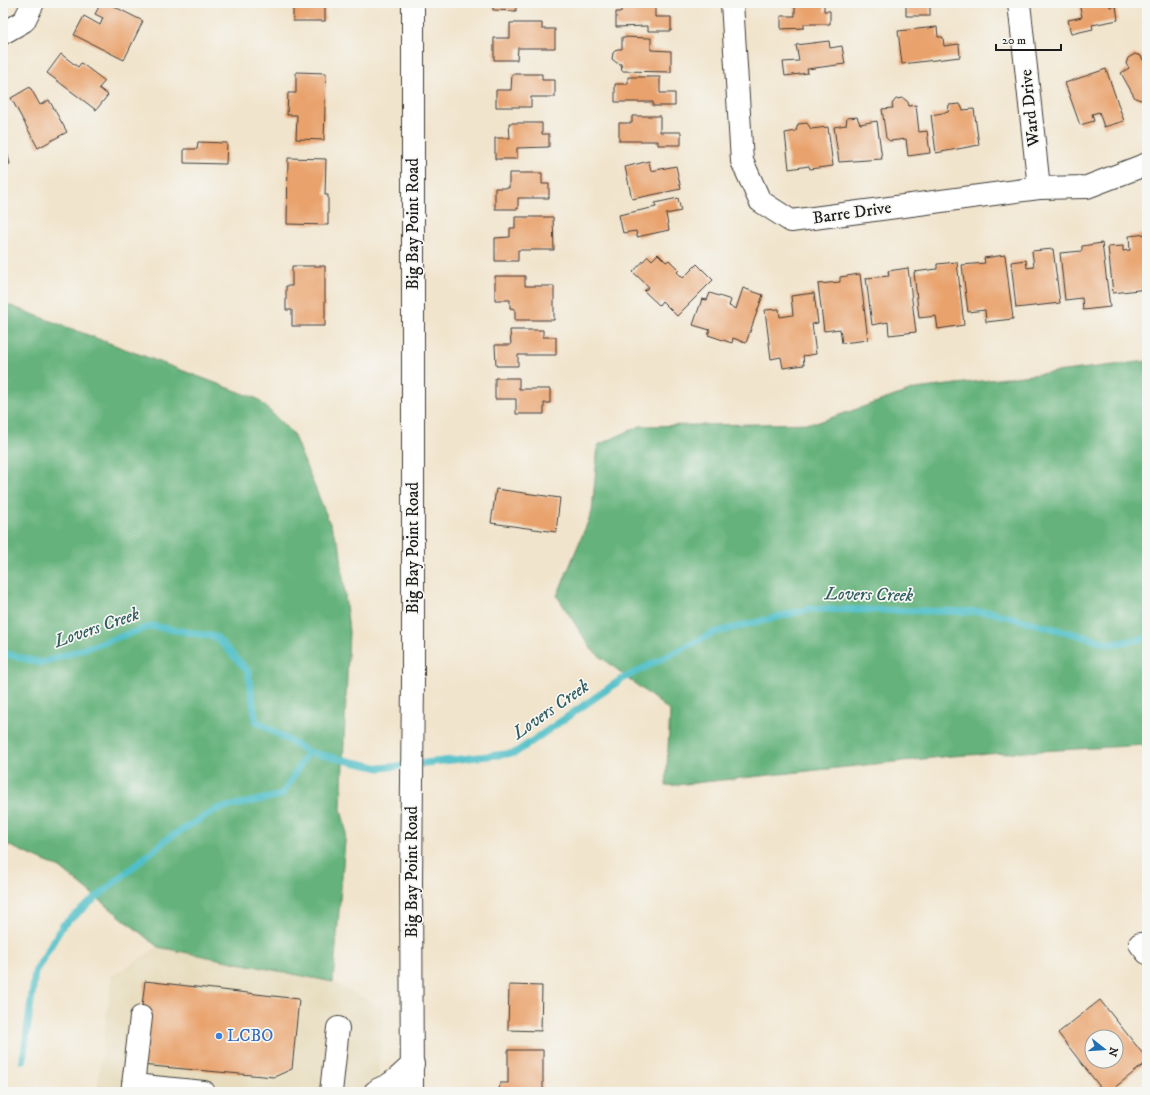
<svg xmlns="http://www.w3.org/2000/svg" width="1150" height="1095" viewBox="0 0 1150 1095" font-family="'IM FELL DW Pica',serif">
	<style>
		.built { fill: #e6daba }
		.forest { fill: #65b27b; stroke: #40674c }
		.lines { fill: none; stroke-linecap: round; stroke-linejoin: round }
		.stream { stroke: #51bfc7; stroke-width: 7 }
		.building { fill: #e9a26c; fill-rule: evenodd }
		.minor-casing { stroke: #3c3a36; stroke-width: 24 }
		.major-casing { stroke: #3c3a36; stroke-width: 24 }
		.minor { stroke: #fff; stroke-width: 22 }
		.major { stroke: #fff; stroke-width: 22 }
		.shop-dot { fill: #3f7fe0; stroke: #f6f6f2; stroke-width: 1.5 }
		.labels { text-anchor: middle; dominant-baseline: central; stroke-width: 3.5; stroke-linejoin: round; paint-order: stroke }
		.street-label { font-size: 17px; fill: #1c1c1c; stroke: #f6f6f2 }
		.shop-label { font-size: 17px; fill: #366cbe; stroke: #f6f6f2; text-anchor: start }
		.water-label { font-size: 18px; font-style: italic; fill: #315d60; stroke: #f6f6f2 }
	</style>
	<rect width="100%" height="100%" fill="#f6f6f2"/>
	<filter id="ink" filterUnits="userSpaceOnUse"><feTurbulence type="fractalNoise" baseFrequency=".025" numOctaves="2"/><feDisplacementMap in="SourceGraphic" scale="8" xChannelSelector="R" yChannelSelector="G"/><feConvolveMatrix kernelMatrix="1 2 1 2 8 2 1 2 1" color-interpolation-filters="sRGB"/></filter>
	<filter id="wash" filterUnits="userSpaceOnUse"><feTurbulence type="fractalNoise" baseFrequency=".012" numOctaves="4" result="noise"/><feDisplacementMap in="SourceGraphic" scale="16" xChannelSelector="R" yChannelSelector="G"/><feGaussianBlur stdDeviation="0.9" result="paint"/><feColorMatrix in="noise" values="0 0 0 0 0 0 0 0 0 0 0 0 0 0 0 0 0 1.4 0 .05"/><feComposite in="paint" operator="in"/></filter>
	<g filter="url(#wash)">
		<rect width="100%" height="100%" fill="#f1e4cc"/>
		<path class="built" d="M 158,947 L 333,982 L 384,1008 L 377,1092 L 97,1092 L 112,976 Z"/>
		<g class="forest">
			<path d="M 3,303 L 258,399 L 293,434 L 340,548 L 349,632 L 341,809 L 346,830 L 333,982 L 158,947 L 60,868 L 3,843 Z"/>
			<path d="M 1147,361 L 1147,745 L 951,756 L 666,786 L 670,711 L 592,650 L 557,596 L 592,512 L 598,445 L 640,426 L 816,423 L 915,389 Z"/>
		</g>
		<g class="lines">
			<g class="stream">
				<path d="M 3,653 L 41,663 L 152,626 L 216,637 L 248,671 L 256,721 L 308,752 L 380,768 L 515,753 L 622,679 L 713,633 L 809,609 L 990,612 L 1112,644 L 1147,638"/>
				<path d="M 23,1061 L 35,972 L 63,925 L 167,839 L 217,809 L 282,795 L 308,752"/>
			</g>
		</g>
		<g id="blocks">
			<g class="building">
				<path d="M 101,3 L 107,3 L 143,21 L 124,60 L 74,35 L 84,16 L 100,25 L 103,18 L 95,14 Z"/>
				<rect x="293" y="3" width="32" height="18"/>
				<path d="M 493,3 L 516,3 L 516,11 L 493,10 Z"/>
				<path d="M 621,3 L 655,3 L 655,17 L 671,17 L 671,31 L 648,31 L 648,26 L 616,27 L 616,12 L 621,12 Z"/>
				<path d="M 795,3 L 824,3 L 824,11 L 830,11 L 830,24 L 804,24 L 804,28 L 781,29 L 781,16 L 795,16 Z"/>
				<path d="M 906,3 L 955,3 L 955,6 L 930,6 L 930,16 L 906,16 Z"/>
				<path d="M 1079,3 L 1109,3 L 1110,7 L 1116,6 L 1118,20 L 1092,25 L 1093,29 L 1071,34 L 1068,20 L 1082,17 Z"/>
				<path d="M 510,23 L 542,23 L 542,29 L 555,29 L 555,48 L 518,48 L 517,60 L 494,60 L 494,38 L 510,38 Z"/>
				<path d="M 937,27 L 938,37 L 943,37 L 944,46 L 959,44 L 960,57 L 902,64 L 898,31 Z"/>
				<path d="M 622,37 L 651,38 L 651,50 L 671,51 L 671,72 L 622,71 L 621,64 L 617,63 L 612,59 L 613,53 L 617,49 L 622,49 Z"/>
				<path d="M 829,41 L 830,48 L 842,46 L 845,64 L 807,69 L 808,73 L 785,76 L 783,62 L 799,61 L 796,45 Z"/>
				<path d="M 61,54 L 78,67 L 81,63 L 105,81 L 99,88 L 108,95 L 96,110 L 47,73 Z"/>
				<path d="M 1135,54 L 1141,56 L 1143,60 L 1147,58 L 1147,96 L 1141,100 L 1135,98 L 1121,73 L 1129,68 L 1126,64 L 1128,58 Z"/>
				<path d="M 1106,69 L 1124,121 L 1104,127 L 1099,112 L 1092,114 L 1094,121 L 1080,125 L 1065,83 Z"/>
				<path d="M 296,72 L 326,73 L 324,140 L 296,139 L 297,115 L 287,115 L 288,93 L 296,93 Z"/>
				<path d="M 512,74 L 542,74 L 542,80 L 555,80 L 555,97 L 531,97 L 531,107 L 496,107 L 496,90 L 511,90 Z"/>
				<path d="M 628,77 L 660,77 L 660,93 L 675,93 L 675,106 L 653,106 L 653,102 L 615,102 L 615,84 L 628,84 Z"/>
				<path d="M 30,87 L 40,105 L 49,100 L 67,132 L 38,148 L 11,98 Z"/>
				<path d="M 903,98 L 908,102 L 909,106 L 916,105 L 919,132 L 927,131 L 930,153 L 908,156 L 906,139 L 890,141 L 886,138 L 882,109 L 893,108 L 892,104 L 896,99 Z"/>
				<path d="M 960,104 L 963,110 L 974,109 L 979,145 L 936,153 L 931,115 L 948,112 L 949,105 Z"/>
				<path d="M 632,116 L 660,116 L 660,132 L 681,132 L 681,145 L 658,145 L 658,141 L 619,141 L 619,123 L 632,123 Z"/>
				<path d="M 857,117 L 860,124 L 877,121 L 882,159 L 839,162 L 834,127 L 846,125 L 847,118 Z"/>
				<path d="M 509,123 L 542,123 L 542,134 L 549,134 L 549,147 L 517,148 L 517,159 L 495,159 L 495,138 L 510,138 Z"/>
				<path d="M 807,123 L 811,129 L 828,127 L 833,166 L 810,169 L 809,166 L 789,169 L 785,133 L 796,131 L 798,124 Z"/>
				<path d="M 3,135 L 10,164 L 3,165 Z"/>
				<path d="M 198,142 L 227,143 L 226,164 L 184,163 L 184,149 L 197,149 Z"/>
				<path d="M 288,158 L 326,159 L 325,195 L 328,195 L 328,225 L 287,224 Z"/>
				<path d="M 649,161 L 651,171 L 676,166 L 681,189 L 632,199 L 625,167 Z"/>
				<path d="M 509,173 L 542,173 L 542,184 L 549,184 L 549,198 L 518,198 L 518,209 L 495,209 L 495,188 L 509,188 Z"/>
				<path d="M 678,198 L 681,211 L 666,214 L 669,230 L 637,237 L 636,231 L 623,233 L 619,215 L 656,207 L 655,203 Z"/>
				<path d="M 515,217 L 553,217 L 554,250 L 518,250 L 518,261 L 495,261 L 495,238 L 510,237 L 510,228 L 515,228 Z"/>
				<path d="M 1147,234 L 1147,289 L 1113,293 L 1108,247 L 1123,246 L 1123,251 L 1130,250 L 1129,236 Z"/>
				<path d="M 1102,243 L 1110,307 L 1083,310 L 1082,298 L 1065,300 L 1060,253 L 1082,251 L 1082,246 Z"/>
				<path d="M 1053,249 L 1060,303 L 1016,308 L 1011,262 L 1026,260 L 1027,268 L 1034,267 L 1032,251 Z"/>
				<path d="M 658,254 L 666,262 L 669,260 L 679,270 L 677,272 L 683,278 L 697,264 L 713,280 L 677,316 L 662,301 L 659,305 L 644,291 L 649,287 L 633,272 L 648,256 L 652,260 Z"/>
				<path d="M 1005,255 L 1013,319 L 986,322 L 985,310 L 968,312 L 962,265 L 985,263 L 984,258 Z"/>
				<path d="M 957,262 L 964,325 L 938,329 L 936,316 L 919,318 L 914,272 L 937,269 L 937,264 Z"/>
				<path d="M 292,266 L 325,266 L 325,326 L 292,326 L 292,310 L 286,310 L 286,286 L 292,286 Z"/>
				<path d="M 908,268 L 916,332 L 889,335 L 888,322 L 872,325 L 866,278 L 889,276 L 888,271 Z"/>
				<path d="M 860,274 L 868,340 L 842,343 L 840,329 L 824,331 L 818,284 L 840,282 L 840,277 Z"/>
				<path d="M 495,276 L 525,276 L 525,286 L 554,286 L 554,320 L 515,320 L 515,309 L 510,308 L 510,300 L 495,300 Z"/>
				<path d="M 743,288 L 763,295 L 746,343 L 733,338 L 732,343 L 708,335 L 710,330 L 693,325 L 702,299 L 707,300 L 710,293 L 731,300 L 729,306 L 736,309 Z"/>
				<path d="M 814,293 L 818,323 L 812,324 L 816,354 L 803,356 L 804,365 L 783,368 L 781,357 L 771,359 L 765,310 L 779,309 L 780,317 L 793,315 L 791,296 Z"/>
				<path d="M 510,330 L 543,330 L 543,337 L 556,337 L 556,355 L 518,355 L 518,366 L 496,366 L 495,345 L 511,345 Z"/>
				<path d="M 495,378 L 519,378 L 519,389 L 550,389 L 550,403 L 544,403 L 544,414 L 516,414 L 516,399 L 495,399 Z"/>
				<path d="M 496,489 L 560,498 L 556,532 L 491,523 Z"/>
				<path d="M 145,981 L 299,999 L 292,1069 L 274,1077 L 140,1065 L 147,1008 L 142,1006 Z"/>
				<path d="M 509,985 L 542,986 L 541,1031 L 508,1030 Z"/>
				<path d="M 1100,1000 L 1147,1059 L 1147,1062 L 1109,1092 L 1104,1092 L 1058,1033 ZM 1092,1037 L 1116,1037 L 1116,1061 L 1092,1061 Z"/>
				<path d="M 508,1050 L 543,1050 L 543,1092 L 499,1092 L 500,1083 L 508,1083 Z"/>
			</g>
		</g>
	</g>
	<g filter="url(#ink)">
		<use href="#blocks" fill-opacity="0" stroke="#3c3a36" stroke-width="1"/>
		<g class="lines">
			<defs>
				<g id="minor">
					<path d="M 732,3 L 742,161 L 760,201 L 791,221 L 1039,188 L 1087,187 L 1147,164"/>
					<path d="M 1019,3 L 1039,188"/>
					<path d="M 3,33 L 24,21 L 33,3"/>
					<path d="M 1140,944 L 1147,953"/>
					<path d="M 133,1085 L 141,1017"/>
					<path d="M 132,1092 L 133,1085 L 204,1092"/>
					<path d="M 331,1092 L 338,1028"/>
					<path d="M 375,1092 C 380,1087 383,1088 388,1085 C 398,1079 405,1071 413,1064"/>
				</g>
				<path id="major" d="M 412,1092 L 411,880 L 413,681 L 413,3"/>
			</defs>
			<use href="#minor" class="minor-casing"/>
			<use href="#major" class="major-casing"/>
			<use href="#minor" class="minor"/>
			<use href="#major" class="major"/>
		</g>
	</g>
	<circle class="shop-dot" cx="219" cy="1036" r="4"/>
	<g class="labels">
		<g class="street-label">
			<text transform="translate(1030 108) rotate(-96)">Ward Drive</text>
			<text transform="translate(852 213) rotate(-8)">Barre Drive</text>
			<text transform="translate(413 224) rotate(-90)">Big Bay Point Road</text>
			<text transform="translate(413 548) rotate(-90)">Big Bay Point Road</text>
			<text transform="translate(412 872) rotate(-90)">Big Bay Point Road</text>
		</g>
		<g class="shop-label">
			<text x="227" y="1036">LCBO</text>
		</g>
		<g class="water-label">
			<text transform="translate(869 595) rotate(1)">Lovers Creek</text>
			<text transform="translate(97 628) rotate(-19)">Lovers Creek</text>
			<text transform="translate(551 710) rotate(-35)">Lovers Creek</text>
		</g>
	</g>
	<rect width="1150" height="1095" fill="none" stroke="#f6f6f2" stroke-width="16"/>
	<g transform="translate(1104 1049) rotate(107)"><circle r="19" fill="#f6f6f2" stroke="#9f9f9c"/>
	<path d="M0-3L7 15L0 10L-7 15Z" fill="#1f6fb2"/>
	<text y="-6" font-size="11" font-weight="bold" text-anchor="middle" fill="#1c1c1c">N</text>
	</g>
	<path d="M996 44v6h65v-6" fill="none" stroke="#1c1c1c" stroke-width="2"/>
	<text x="1002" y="44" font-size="12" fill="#1c1c1c" stroke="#f6f6f2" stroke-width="3" paint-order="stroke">20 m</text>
</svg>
